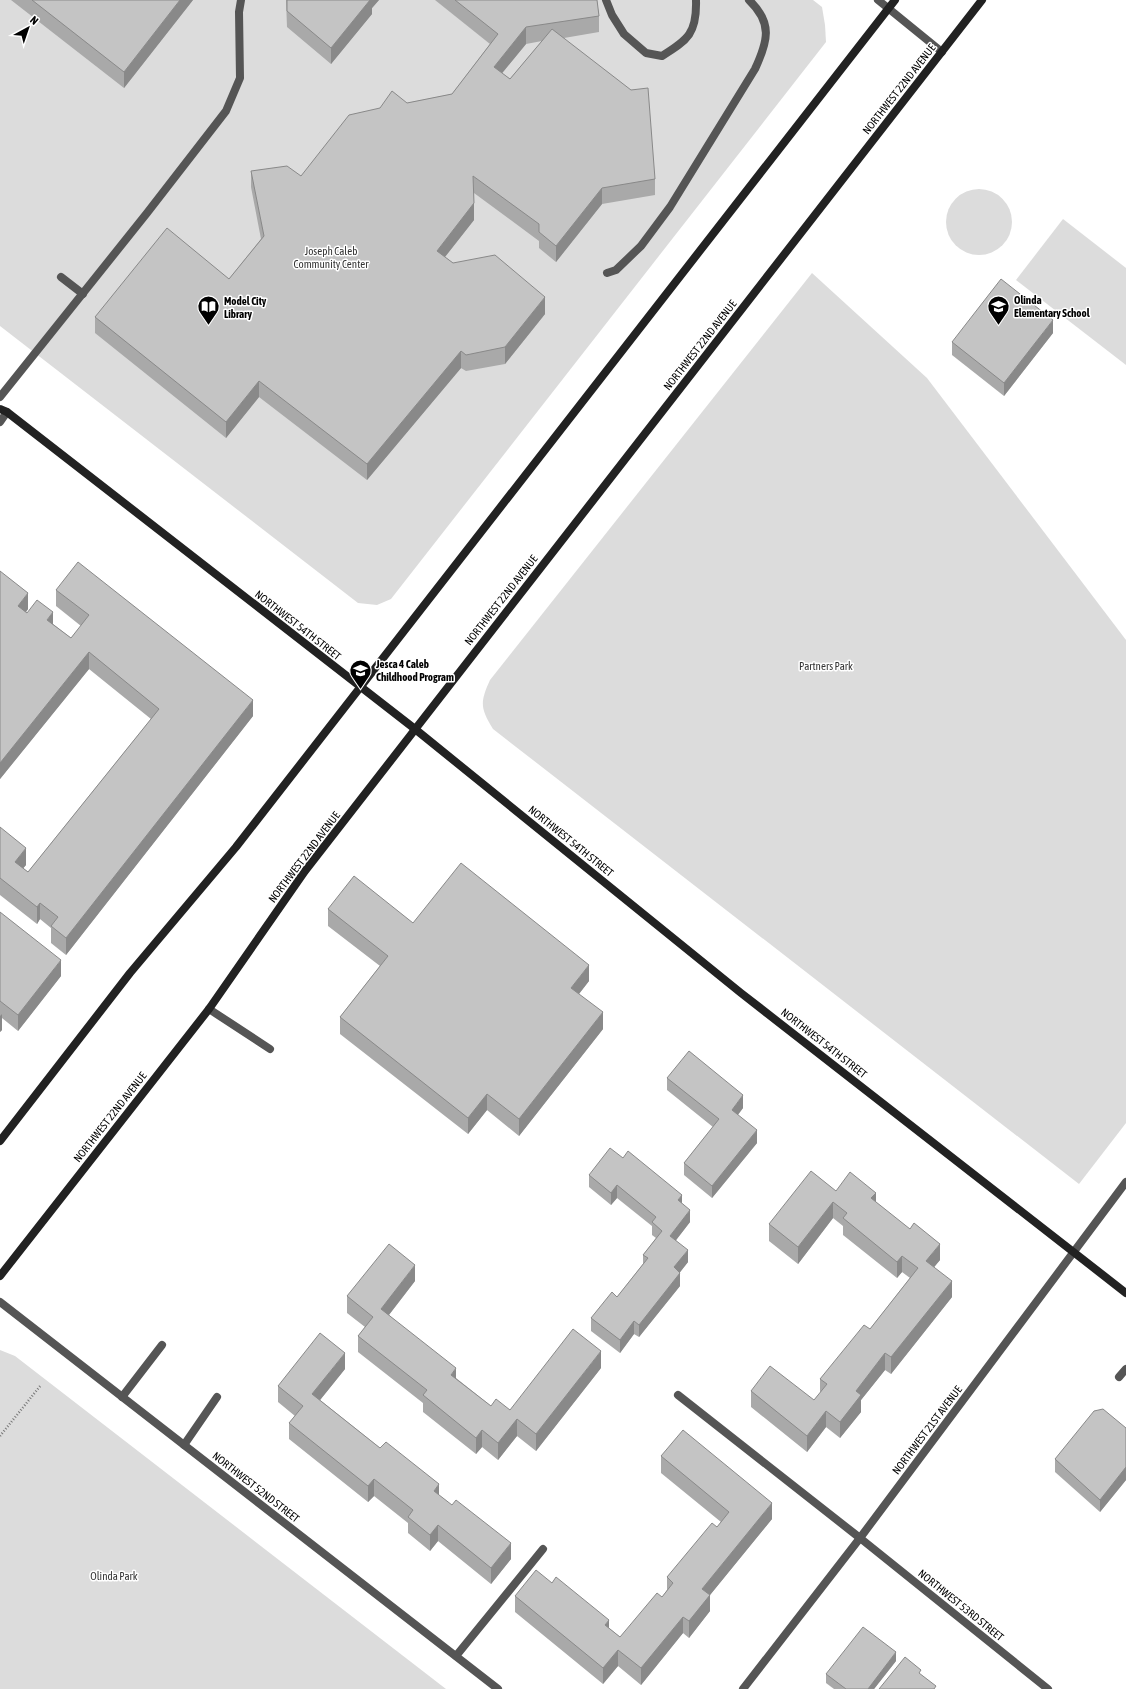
<svg xmlns="http://www.w3.org/2000/svg" width="1126" height="1689" viewBox="0 0 1126 1689" font-family="'Asap Condensed',sans-serif">
	<style>
		.green { fill: #dcdcdc }
		.lines { fill: none; stroke-linecap: round; stroke-linejoin: round }
		.path { stroke: #777; stroke-width: 2.5; stroke-dasharray: 1 2; stroke-linecap: butt }
		.service { stroke: #555; stroke-width: 8 }
		.minor { stroke: #555; stroke-width: 8 }
		.secondary { stroke: #222; stroke-width: 8 }
		.wall { fill: #a9a9a9; fill-rule: evenodd }
		.shaded-wall { fill: #898989 }
		.building { fill: #c4c4c4; stroke: #898989 }
		.labels { text-anchor: middle; dominant-baseline: central; stroke-width: 3; stroke-linejoin: round; paint-order: stroke }
		.street-label { font-size: 11px; fill: #000; stroke: #fff }
		.park-label { font-size: 11px; fill: #333; stroke: #fff }
		.poi-label { font-size: 11px; font-weight: bold; fill: #000; stroke: #fff; text-anchor: start }
	</style>
	<rect width="100%" height="100%" fill="#fff"/>
	<g class="green">
		<path d="M 0,0 L 813,0 L 822,7 L 825,25 L 826,42 L 391,599 L 377,605 L 358,603 L 0,326 Z"/>
		<circle cx="979" cy="222" r="33"/>
		<path d="M 1063,219 L 1126,268 L 1126,365 L 1016,280 Z"/>
		<path d="M 812,273 L 927,378 L 1126,640 L 1126,1123 L 1079,1184 L 493,729 C 480,708 480,702 490,680 Z"/>
		<path d="M 0,1350 L 15,1356 L 446,1689 L 0,1689 Z"/>
	</g>
	<g class="lines">
		<path class="path" d="M 0,1436 L 41,1385"/>
		<g class="service">
			<path d="M 606,0 L 612,15 L 624,34 L 646,53 L 662,56 C 688,40 697,33 696,0"/>
			<path d="M 607,273 L 616,270 L 641,246 L 670,207 L 755,69 C 768,41 773,23 749,0"/>
			<path d="M 61,277 L 83,294"/>
			<path d="M 0,397 L 147,213 L 226,111 L 240,78 L 239,12 L 241,0"/>
			<path d="M 0,422 L 7,412"/>
			<path d="M 209,1009 L 270,1049"/>
			<path d="M 1119,1377 L 1126,1369"/>
			<path d="M 678,1395 L 860,1538"/>
			<path d="M 122,1397 L 162,1345"/>
			<path d="M 184,1445 L 217,1397"/>
			<path d="M 456,1656 L 543,1549"/>
		</g>
		<g class="minor">
			<path d="M 878,0 L 942,52"/>
			<path d="M 0,1302 L 498,1689"/>
			<path d="M 860,1538 L 1048,1689"/>
			<path d="M 743,1689 L 860,1538 L 1126,1182"/>
		</g>
		<g class="secondary">
			<path d="M 0,409 L 7,412 L 415,729 L 741,993 L 1126,1293"/>
			<path d="M 0,1141 L 130,973 L 236,847 L 895,0"/>
			<path d="M 0,1276 L 209,1009 L 305,871 L 982,0"/>
		</g>
	</g>
	<g class="wall">
		<path d="M 11,0 L 193,0 L 124,88 Z"/>
		<path d="M 286,0 L 379,0 L 372,8 L 372,14 L 331,64 L 287,27 Z"/>
		<path d="M 435,0 L 597,0 L 599,16 L 599,32 L 564,38 L 655,179 L 655,195 L 602,204 L 556,262 L 539,248 L 539,241 L 474,193 L 474,220 L 445,257 L 453,263 L 545,314 L 505,364 L 466,371 L 461,368 L 367,480 L 259,397 L 226,438 L 95,333 L 95,317 L 229,279 L 261,239 L 251,187 L 251,171 L 301,176 L 407,103 L 452,94 L 490,44 ZM 542,41 L 510,79 L 502,73 L 526,44 Z"/>
		<path d="M 1053,333 L 1004,396 L 952,355 L 952,342 Z"/>
		<path d="M 0,571 L 28,609 L 26,612 L 27,613 L 53,624 L 71,638 L 81,626 L 56,606 L 56,590 L 253,716 L 66,955 L 51,943 L 51,928 L 40,919 L 37,924 L 0,895 L 0,827 L 26,865 L 23,868 L 28,872 L 151,719 L 89,669 L 0,779 Z"/>
		<path d="M 328,909 L 413,923 L 589,981 L 579,994 L 603,1029 L 519,1136 L 487,1110 L 468,1134 L 340,1034 L 340,1017 L 380,966 L 328,926 Z"/>
		<path d="M 0,912 L 61,976 L 18,1031 L 2,1018 L 2,1030 L 0,1032 Z"/>
		<path d="M 667,1078 L 743,1108 L 738,1115 L 757,1143 L 712,1198 L 684,1175 L 684,1163 L 713,1127 L 667,1090 Z"/>
		<path d="M 589,1175 L 682,1204 L 690,1222 L 676,1240 L 688,1262 L 680,1272 L 680,1286 L 639,1337 L 634,1334 L 620,1353 L 591,1331 L 591,1318 L 617,1297 L 643,1264 L 643,1255 L 656,1238 L 652,1235 L 652,1226 L 617,1198 L 611,1205 L 589,1187 Z"/>
		<path d="M 836,1191 L 876,1202 L 940,1260 L 934,1267 L 952,1297 L 891,1374 L 885,1370 L 861,1400 L 861,1412 L 840,1438 L 826,1427 L 807,1452 L 751,1407 L 751,1391 L 814,1400 L 820,1393 L 820,1379 L 870,1329 L 910,1278 L 902,1272 L 897,1278 L 843,1235 L 843,1226 L 833,1218 L 798,1264 L 769,1241 L 769,1224 Z"/>
		<path d="M 415,1281 L 389,1315 L 456,1378 L 491,1406 L 510,1410 L 601,1368 L 536,1451 L 517,1436 L 498,1460 L 482,1447 L 476,1454 L 423,1412 L 423,1403 L 358,1352 L 358,1336 L 365,1327 L 347,1313 L 347,1296 Z"/>
		<path d="M 345,1369 L 320,1400 L 439,1495 L 511,1559 L 491,1584 L 438,1541 L 430,1551 L 408,1533 L 408,1523 L 374,1496 L 368,1502 L 289,1439 L 289,1423 L 295,1416 L 278,1402 L 278,1386 Z"/>
		<path d="M 1126,1428 L 1126,1480 L 1100,1512 L 1055,1472 L 1055,1459 Z"/>
		<path d="M 661,1456 L 772,1519 L 710,1595 L 710,1611 L 689,1638 L 683,1633 L 641,1685 L 618,1666 L 603,1684 L 515,1612 L 515,1596 L 609,1628 L 620,1637 L 662,1597 L 667,1590 L 667,1577 L 717,1527 L 721,1522 L 661,1473 Z"/>
		<path d="M 896,1661 L 874,1689 L 834,1689 L 826,1683 L 826,1674 Z"/>
	</g>
	<g class="shaded-wall">
		<path d="M 180,0 L 193,0 L 124,88 L 124,72 Z"/>
		<path d="M 370,0 L 379,0 L 372,8 L 372,14 L 331,64 L 331,48 Z"/>
		<path d="M 526,27 L 526,44 L 494,83 L 494,67 Z"/>
		<path d="M 602,188 L 602,204 L 556,262 L 556,246 Z"/>
		<path d="M 474,203 L 474,220 L 437,267 L 437,251 Z"/>
		<path d="M 545,297 L 545,314 L 505,364 L 505,347 Z"/>
		<path d="M 1053,320 L 1053,333 L 1004,396 L 1004,383 Z"/>
		<path d="M 461,351 L 461,368 L 367,480 L 367,464 Z"/>
		<path d="M 259,381 L 259,397 L 226,438 L 226,422 Z"/>
		<path d="M 28,593 L 28,609 L 18,623 L 18,606 Z"/>
		<path d="M 53,612 L 53,629 L 47,620 Z"/>
		<path d="M 89,652 L 89,669 L 0,779 L 0,763 Z"/>
		<path d="M 253,700 L 253,716 L 66,955 L 66,938 Z"/>
		<path d="M 26,848 L 26,865 L 15,878 L 15,862 Z"/>
		<path d="M 40,903 L 40,919 L 37,924 L 37,907 Z"/>
		<path d="M 61,960 L 61,976 L 18,1031 L 18,1015 Z"/>
		<path d="M 589,965 L 589,981 L 571,1004 L 571,988 Z"/>
		<path d="M 603,1012 L 603,1029 L 519,1136 L 519,1119 Z"/>
		<path d="M 2,1014 L 2,1030 L 0,1032 L 0,1016 Z"/>
		<path d="M 487,1094 L 487,1110 L 468,1134 L 468,1118 Z"/>
		<path d="M 743,1095 L 743,1108 L 732,1122 L 732,1110 Z"/>
		<path d="M 757,1130 L 757,1143 L 712,1198 L 712,1186 Z"/>
		<path d="M 617,1185 L 617,1198 L 611,1205 L 611,1193 Z"/>
		<path d="M 876,1193 L 876,1209 L 871,1198 Z"/>
		<path d="M 682,1195 L 682,1207 L 678,1200 Z"/>
		<path d="M 833,1202 L 833,1218 L 798,1264 L 798,1247 Z"/>
		<path d="M 690,1210 L 690,1222 L 670,1248 L 670,1236 Z"/>
		<path d="M 940,1244 L 940,1260 L 926,1277 L 926,1261 Z"/>
		<path d="M 688,1250 L 688,1262 L 674,1280 L 674,1267 Z"/>
		<path d="M 902,1256 L 902,1272 L 897,1278 L 897,1262 Z"/>
		<path d="M 415,1265 L 415,1281 L 381,1325 L 381,1309 Z"/>
		<path d="M 680,1273 L 680,1286 L 639,1337 L 639,1325 Z"/>
		<path d="M 952,1281 L 952,1297 L 891,1374 L 891,1357 Z"/>
		<path d="M 634,1321 L 634,1334 L 620,1353 L 620,1340 Z"/>
		<path d="M 601,1351 L 601,1368 L 536,1451 L 536,1434 Z"/>
		<path d="M 345,1353 L 345,1369 L 312,1410 L 312,1394 Z"/>
		<path d="M 885,1353 L 885,1370 L 861,1400 L 861,1412 L 840,1438 L 840,1422 L 856,1391 Z"/>
		<path d="M 456,1368 L 456,1384 L 451,1375 Z"/>
		<path d="M 826,1411 L 826,1427 L 807,1452 L 807,1436 Z"/>
		<path d="M 517,1419 L 517,1436 L 498,1460 L 498,1443 Z"/>
		<path d="M 482,1430 L 482,1447 L 476,1454 L 476,1438 Z"/>
		<path d="M 1126,1467 L 1126,1480 L 1100,1512 L 1100,1500 Z"/>
		<path d="M 374,1479 L 374,1496 L 368,1502 L 368,1486 Z"/>
		<path d="M 439,1484 L 439,1501 L 434,1491 Z"/>
		<path d="M 772,1503 L 772,1519 L 710,1595 L 710,1611 L 689,1638 L 689,1621 L 702,1589 Z"/>
		<path d="M 438,1525 L 438,1541 L 430,1551 L 430,1535 Z"/>
		<path d="M 511,1543 L 511,1559 L 491,1584 L 491,1568 Z"/>
		<path d="M 683,1617 L 683,1633 L 641,1685 L 641,1668 Z"/>
		<path d="M 609,1620 L 609,1636 L 605,1625 Z"/>
		<path d="M 618,1650 L 618,1666 L 603,1684 L 603,1668 Z"/>
		<path d="M 896,1652 L 896,1661 L 874,1689 L 868,1689 Z"/>
	</g>
	<g class="building">
		<path d="M 32,0 L 180,0 L 124,72 Z"/>
		<path d="M 287,0 L 370,0 L 331,48 L 287,11 Z"/>
		<path d="M 455,0 L 597,0 L 599,16 L 526,27 L 494,67 L 510,79 L 552,29 L 631,90 L 648,88 L 655,179 L 602,188 L 556,246 L 539,232 L 539,224 L 473,176 L 474,203 L 437,251 L 453,263 L 495,255 L 545,297 L 505,347 L 466,355 L 461,351 L 367,464 L 259,381 L 226,422 L 95,317 L 167,228 L 229,279 L 264,236 L 251,171 L 287,166 L 301,176 L 349,115 L 380,108 L 392,91 L 407,103 L 452,94 L 498,34 Z"/>
		<path d="M 1001,279 L 1053,320 L 1004,383 L 952,342 Z"/>
		<path d="M 78,562 L 253,700 L 66,938 L 51,926 L 58,917 L 40,903 L 37,907 L 0,878 L 0,827 L 26,848 L 15,862 L 28,872 L 159,709 L 89,652 L 0,763 L 0,571 L 28,593 L 18,606 L 27,613 L 37,600 L 53,612 L 47,620 L 71,638 L 89,615 L 56,590 Z"/>
		<path d="M 461,863 L 589,965 L 571,988 L 603,1012 L 519,1119 L 487,1094 L 468,1118 L 340,1017 L 388,956 L 328,909 L 354,876 L 413,923 Z"/>
		<path d="M 0,912 L 61,960 L 18,1015 L 0,1001 Z"/>
		<path d="M 689,1051 L 743,1095 L 732,1110 L 757,1130 L 712,1186 L 684,1163 L 719,1119 L 667,1078 Z"/>
		<path d="M 610,1148 L 623,1158 L 628,1151 L 682,1195 L 678,1200 L 690,1210 L 670,1236 L 688,1250 L 674,1267 L 680,1273 L 639,1325 L 634,1321 L 620,1340 L 591,1318 L 612,1292 L 617,1297 L 648,1258 L 643,1255 L 662,1231 L 652,1222 L 656,1217 L 617,1185 L 611,1193 L 589,1175 Z"/>
		<path d="M 811,1171 L 836,1191 L 850,1172 L 876,1193 L 871,1198 L 910,1229 L 914,1223 L 940,1244 L 926,1261 L 952,1281 L 891,1357 L 885,1353 L 856,1391 L 861,1395 L 840,1422 L 826,1411 L 807,1436 L 751,1391 L 770,1366 L 814,1400 L 827,1384 L 820,1379 L 864,1325 L 870,1329 L 918,1268 L 902,1256 L 897,1262 L 843,1218 L 847,1213 L 833,1202 L 798,1247 L 769,1224 Z"/>
		<path d="M 389,1244 L 415,1265 L 381,1309 L 456,1368 L 451,1375 L 491,1406 L 496,1399 L 510,1410 L 573,1329 L 601,1351 L 536,1434 L 517,1419 L 498,1443 L 482,1430 L 476,1438 L 423,1395 L 427,1390 L 358,1336 L 373,1317 L 347,1296 Z"/>
		<path d="M 320,1333 L 345,1353 L 312,1394 L 380,1448 L 386,1442 L 439,1484 L 434,1491 L 452,1505 L 456,1500 L 511,1543 L 491,1568 L 438,1525 L 430,1535 L 408,1517 L 413,1510 L 374,1479 L 368,1486 L 289,1423 L 303,1406 L 278,1386 Z"/>
		<path d="M 1103,1409 L 1126,1428 L 1126,1467 L 1100,1500 L 1055,1459 L 1094,1411 Z"/>
		<path d="M 683,1430 L 772,1503 L 702,1589 L 710,1595 L 689,1621 L 683,1617 L 641,1668 L 618,1650 L 603,1668 L 515,1596 L 536,1570 L 552,1583 L 556,1577 L 609,1620 L 605,1625 L 620,1637 L 657,1593 L 662,1597 L 673,1583 L 667,1577 L 712,1523 L 717,1527 L 729,1512 L 661,1456 Z"/>
		<path d="M 863,1627 L 896,1652 L 868,1689 L 846,1689 L 826,1674 Z"/>
		<path d="M 905,1657 L 921,1670 L 919,1673 L 936,1686 L 934,1689 L 879,1689 Z"/>
	</g>
	<defs>
		<symbol id="school-pin" viewBox="-11 -11 22 30"><path d="M0 17L-7.5 6A9.5 9.5 0 1 1 7.5 6Z" fill="#000" stroke="#fff"/><path d="M0-5L7-2L0 1L-7-2ZM-4 1L0 2.5L4 1V4Q0 6-4 4Z" fill="#fff"/></symbol>
		<symbol id="library-pin" viewBox="-11 -11 22 30"><path d="M0 17L-7.5 6A9.5 9.5 0 1 1 7.5 6Z" fill="#000" stroke="#fff"/><path d="M-6-4Q-3-5.5-.7-3.5V5Q-3 3-6 4ZM6-4Q3-5.5 .7-3.5V5Q3 3 6 4Z" fill="#fff"/></symbol>
	</defs>
	<g fill-rule="evenodd">
		<use href="#school-pin" x="986" y="294" width="25" height="34"/>
		<use href="#library-pin" x="196" y="294" width="25" height="34"/>
		<use href="#school-pin" x="348" y="658" width="25" height="34"/>
	</g>
	<g class="labels">
		<g class="street-label">
			<text transform="translate(899 89) rotate(-52)">NORTHWEST 22ND AVENUE</text>
			<text transform="translate(700 345) rotate(-52)">NORTHWEST 22ND AVENUE</text>
			<text transform="translate(501 600) rotate(-52)">NORTHWEST 22ND AVENUE</text>
			<text transform="translate(298 625) rotate(38)">NORTHWEST 54TH STREET</text>
			<text transform="translate(571 841) rotate(39)">NORTHWEST 54TH STREET</text>
			<text transform="translate(304 857) rotate(-53)">NORTHWEST 22ND AVENUE</text>
			<text transform="translate(824 1043) rotate(38)">NORTHWEST 54TH STREET</text>
			<text transform="translate(110 1117) rotate(-52)">NORTHWEST 22ND AVENUE</text>
			<text transform="translate(927 1430) rotate(-53)">NORTHWEST 21ST AVENUE</text>
			<text transform="translate(256 1487) rotate(38)">NORTHWEST 52ND STREET</text>
			<text transform="translate(961 1605) rotate(39)">NORTHWEST 53RD STREET</text>
		</g>
		<g class="park-label">
			<text x="331" y="251">Joseph Caleb<tspan x="331" dy="13">Community Center</tspan></text>
			<text x="826" y="666">Partners Park</text>
			<text x="114" y="1576">Olinda Park</text>
		</g>
		<g class="poi-label">
			<text x="1014" y="300">Olinda<tspan x="1014" dy="13">Elementary School</tspan></text>
			<text x="224" y="301">Model City<tspan x="224" dy="13">Library</tspan></text>
			<text x="376" y="664">Jesca 4 Caleb<tspan x="376" dy="13">Childhood Program</tspan></text>
		</g>
	</g>
	<g transform="translate(28 28) rotate(40)" stroke="#ffffff" stroke-width="3" paint-order="stroke">
	<path d="M0-3L7 15L0 10L-7 15Z" fill="#000000"/>
	<text y="-6" font-size="11" font-weight="bold" text-anchor="middle" fill="#000000">N</text>
	</g>
</svg>
